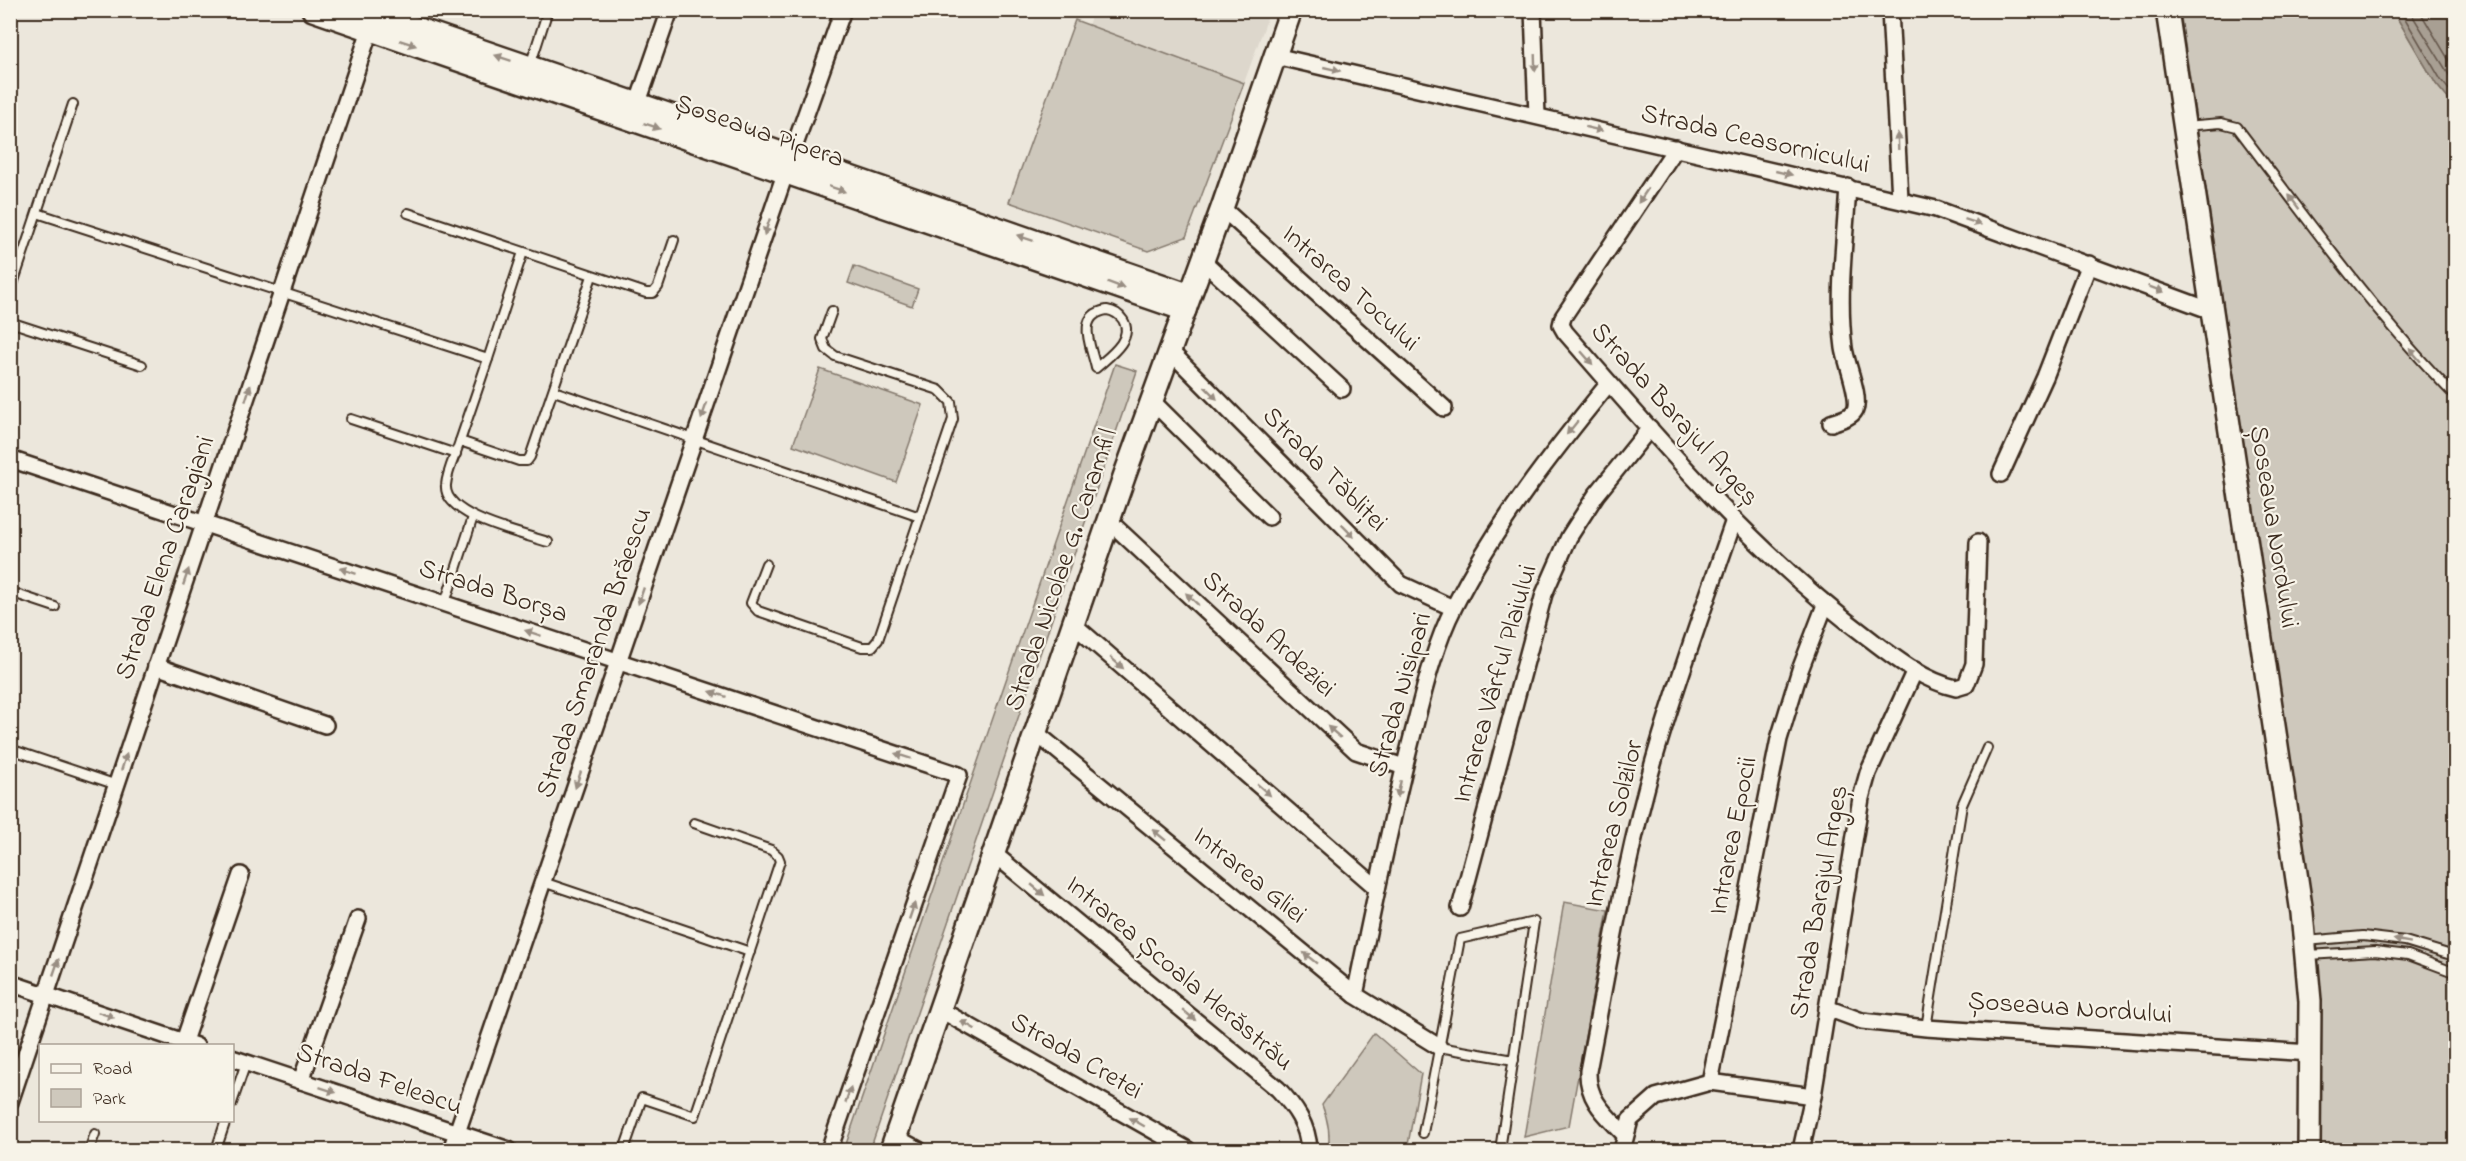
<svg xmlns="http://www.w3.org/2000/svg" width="2466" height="1161" viewBox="0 0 2466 1161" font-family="'Indie Flower',sans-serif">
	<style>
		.built { fill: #ddd7cc }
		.green { fill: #cec8bc; stroke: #84796d; stroke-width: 1.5 }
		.water { fill: #a89f93; stroke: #7c7064; stroke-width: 1.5 }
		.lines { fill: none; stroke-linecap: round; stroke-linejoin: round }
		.shore { stroke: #67594d; stroke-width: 1.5 }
		.service-casing { stroke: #3b2a1e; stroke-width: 12 }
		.minor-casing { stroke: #3b2a1e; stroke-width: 20 }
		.secondary-casing { stroke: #3b2a1e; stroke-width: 26 }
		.service { stroke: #f7f3e8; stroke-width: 8 }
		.minor { stroke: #f7f3e8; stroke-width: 15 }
		.secondary { stroke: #f7f3e8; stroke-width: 21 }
		.oneway { fill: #998e83 }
		.labels { text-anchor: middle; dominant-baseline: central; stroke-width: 4.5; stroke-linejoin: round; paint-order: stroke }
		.street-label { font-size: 27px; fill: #3b2a1e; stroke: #f7f3e8 }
	</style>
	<rect width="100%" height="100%" fill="#ece7dc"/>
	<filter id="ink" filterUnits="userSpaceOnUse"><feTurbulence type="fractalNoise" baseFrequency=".0167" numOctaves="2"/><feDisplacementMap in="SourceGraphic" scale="12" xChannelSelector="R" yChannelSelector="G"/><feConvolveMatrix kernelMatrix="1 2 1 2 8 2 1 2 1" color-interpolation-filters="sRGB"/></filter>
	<g filter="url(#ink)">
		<path class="built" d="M 1093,11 L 1270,11 L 1244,83 L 1088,25 Z"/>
		<g class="green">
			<path d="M 2180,11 L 2393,11 L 2436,84 L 2455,107 L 2455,1150 L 2314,1150 C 2320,1072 2320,995 2313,916 Z"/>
			<path d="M 1075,20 L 1244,83 L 1186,237 L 1148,251 L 1009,202 Z"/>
			<path d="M 854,266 L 918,289 L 912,306 L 848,283 Z"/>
			<path d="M 1115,364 L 1137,371 L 870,1150 L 844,1150 Z"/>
			<path d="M 820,369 L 923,405 L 896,482 L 793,445 Z"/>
			<path d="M 1564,902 L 1608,910 L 1569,1126 L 1524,1137 Z"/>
			<path d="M 1374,1033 L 1421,1074 L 1407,1150 L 1328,1150 C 1331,1134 1328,1120 1322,1105 Z"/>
		</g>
		<path class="water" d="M 2393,11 L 2455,11 L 2455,107 L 2436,84 Z"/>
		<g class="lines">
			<g class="shore">
				<path d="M 2400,10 L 2441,80 L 2456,98"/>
				<path d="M 2409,10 L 2456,86"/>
				<path d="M 2419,10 L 2456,72"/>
			</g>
			<defs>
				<g id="service">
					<path d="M 530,66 L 548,10"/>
					<path d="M 2185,126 L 2221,123 L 2237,127 C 2307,219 2375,314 2456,397"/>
					<path d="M 37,213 L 488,359 L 523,252"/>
					<path d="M 408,213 L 646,293 L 653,293 L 658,287 L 674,240"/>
					<path d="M 10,293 L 73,104"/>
					<path d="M 1107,310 C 1114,311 1119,314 1123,320 C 1135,339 1108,357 1096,368 C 1092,348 1074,315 1107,310 Z"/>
					<path d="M 10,322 L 142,365"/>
					<path d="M 488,359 L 460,441 L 519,461 L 527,461 L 530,457 L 592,276"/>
					<path d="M 554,391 L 920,517"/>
					<path d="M 351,419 L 456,454"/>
					<path d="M 460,441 C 456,454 447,471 446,485 C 443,517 524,534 548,542"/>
					<path d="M 766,564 L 751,603 L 758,611 L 862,647 L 872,647 L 878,640 L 953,419 L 951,402 L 939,390 L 835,356 L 826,349 L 822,339 L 832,311"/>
					<path d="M 10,592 L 55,607"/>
					<path d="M 445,603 L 473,517"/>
					<path d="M 10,749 L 117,785"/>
					<path d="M 543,882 L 750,952"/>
					<path d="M 2306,941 L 2363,936 L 2405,941 L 2451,955 L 2456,961"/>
					<path d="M 2308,955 L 2375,951 L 2408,955 L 2456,973"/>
					<path d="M 1926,1028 L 1962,805 L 1987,748"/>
					<path d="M 1439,1047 L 1514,1060"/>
					<path d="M 232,1103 L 246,1063"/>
					<path d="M 1423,1133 L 1460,939 L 1534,922 L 1500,1150"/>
					<path d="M 89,1150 L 95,1134"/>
					<path d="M 216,1150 L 226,1120"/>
					<path d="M 624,1150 L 642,1098 L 695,1116 L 780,861 L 778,856 L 771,850 L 694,823"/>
				</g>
				<g id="minor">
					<path d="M 1533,10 L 1537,116"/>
					<path d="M 1890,10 L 1900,199"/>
					<path d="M 1275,56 L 1936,209 L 2212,311"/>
					<path d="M 637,105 L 670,10"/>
					<path d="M 1676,148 L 1563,317 L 1561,325 L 1565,332 C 1659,440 1754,553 1870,639 C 1895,658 1924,681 1956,688 L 1966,685 L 1974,664 L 1978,542"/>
					<path d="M 791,156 L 843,10"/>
					<path d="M 1222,208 L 1444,408"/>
					<path d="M 1203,261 L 1342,389"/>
					<path d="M 1170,351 L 1401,584 L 1453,608"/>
					<path d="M 1152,401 L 1269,517"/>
					<path d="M 1831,423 C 1838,420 1851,418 1855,410 C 1861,397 1846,363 1844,348 C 1837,295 1845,240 1848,187"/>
					<path d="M 10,459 L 959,775 L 829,1150"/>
					<path d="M 2001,474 L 2045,377 L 2089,264"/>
					<path d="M 1109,521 L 1356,751 L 1404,767"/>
					<path d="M 1073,624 L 1377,888"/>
					<path d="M 156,666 L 325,725"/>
					<path d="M 1035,732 L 1355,995 L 1439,1047"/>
					<path d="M 993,853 L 1278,1089 C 1295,1107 1308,1125 1309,1150"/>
					<path d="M 1460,908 L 1544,594 L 1569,537 L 1596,495 L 1650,428"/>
					<path d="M 10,983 L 196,1046"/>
					<path d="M 1355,995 C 1373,909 1390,822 1412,737 C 1423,694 1434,646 1454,607 C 1495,525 1552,453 1609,383"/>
					<path d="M 1827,1008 L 1862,1021 L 1926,1028 L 2311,1053"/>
					<path d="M 939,1009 L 1188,1150"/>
					<path d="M 184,1041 L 241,875"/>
					<path d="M 232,1058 L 509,1150"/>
					<path d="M 301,1081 L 358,919"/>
					<path d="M 1710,1082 L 1779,739 L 1800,670 L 1825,605"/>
					<path d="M 10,1102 L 370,30"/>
					<path d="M 1625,1135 C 1606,1115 1587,1100 1588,1071 C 1609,963 1626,855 1657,750 C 1680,672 1708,596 1734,520"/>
					<path d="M 895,1137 L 919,1150"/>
					<path d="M 451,1150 L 786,171"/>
					<path d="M 1622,1150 L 1630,1120 L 1656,1097 L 1710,1082 L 1813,1096"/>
					<path d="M 1801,1150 L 1813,1096 L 1861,798 L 1868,773 L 1915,670"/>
				</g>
				<g id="secondary">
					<path d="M 313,10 L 1185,310"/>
					<path d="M 363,10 L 755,144 L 1190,295"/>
					<path d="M 2167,10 L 2302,913 L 2310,1001 L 2309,1150"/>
					<path d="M 891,1150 L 1124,477 L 1222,208 L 1291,10"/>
				</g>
			</defs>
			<use href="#service" class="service-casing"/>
			<use href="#minor" class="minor-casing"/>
			<use href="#secondary" class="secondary-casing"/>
			<use href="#service" class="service"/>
			<use href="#minor" class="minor"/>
			<use href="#secondary" class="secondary"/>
		</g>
		<defs><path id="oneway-solid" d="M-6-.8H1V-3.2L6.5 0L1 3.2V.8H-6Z" transform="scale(1.5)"/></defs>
		<g class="oneway">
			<use href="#oneway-solid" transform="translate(408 43) rotate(19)"/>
			<use href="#oneway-solid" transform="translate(503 58) rotate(-161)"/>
			<use href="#oneway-solid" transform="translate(1535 63) rotate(88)"/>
			<use href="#oneway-solid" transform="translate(1332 69) rotate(13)"/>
			<use href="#oneway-solid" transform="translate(652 126) rotate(19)"/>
			<use href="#oneway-solid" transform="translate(1594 129) rotate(13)"/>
			<use href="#oneway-solid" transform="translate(1898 141) rotate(-92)"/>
			<use href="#oneway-solid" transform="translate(1784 173) rotate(13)"/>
			<use href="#oneway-solid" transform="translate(837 189) rotate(19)"/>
			<use href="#oneway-solid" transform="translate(1643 196) rotate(124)"/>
			<use href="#oneway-solid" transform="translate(2294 202) rotate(-127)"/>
			<use href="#oneway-solid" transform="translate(1973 222) rotate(19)"/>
			<use href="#oneway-solid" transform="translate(767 227) rotate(109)"/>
			<use href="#oneway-solid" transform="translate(1025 238) rotate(-161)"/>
			<use href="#oneway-solid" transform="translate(1116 285) rotate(20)"/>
			<use href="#oneway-solid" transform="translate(2156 289) rotate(21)"/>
			<use href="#oneway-solid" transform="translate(2415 355) rotate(-131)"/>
			<use href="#oneway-solid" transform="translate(1587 358) rotate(49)"/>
			<use href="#oneway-solid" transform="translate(248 393) rotate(-72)"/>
			<use href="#oneway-solid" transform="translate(1211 393) rotate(45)"/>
			<use href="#oneway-solid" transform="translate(704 411) rotate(109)"/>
			<use href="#oneway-solid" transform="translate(1572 428) rotate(129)"/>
			<use href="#oneway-solid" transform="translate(1348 531) rotate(45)"/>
			<use href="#oneway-solid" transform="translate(348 571) rotate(-162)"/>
			<use href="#oneway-solid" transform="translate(186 577) rotate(-71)"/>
			<use href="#oneway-solid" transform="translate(641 596) rotate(109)"/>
			<use href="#oneway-solid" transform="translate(1192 599) rotate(-137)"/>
			<use href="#oneway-solid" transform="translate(533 633) rotate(-162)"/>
			<use href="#oneway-solid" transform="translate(1117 663) rotate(41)"/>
			<use href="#oneway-solid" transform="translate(718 694) rotate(-162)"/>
			<use href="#oneway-solid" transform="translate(1334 732) rotate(-139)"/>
			<use href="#oneway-solid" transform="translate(903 756) rotate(-162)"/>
			<use href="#oneway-solid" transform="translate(124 762) rotate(-72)"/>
			<use href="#oneway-solid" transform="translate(578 780) rotate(109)"/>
			<use href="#oneway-solid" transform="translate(1399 789) rotate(102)"/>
			<use href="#oneway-solid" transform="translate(1264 790) rotate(41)"/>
			<use href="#oneway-solid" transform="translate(1159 835) rotate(-141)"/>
			<use href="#oneway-solid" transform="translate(1038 890) rotate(40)"/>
			<use href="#oneway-solid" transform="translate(912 911) rotate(-71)"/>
			<use href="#oneway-solid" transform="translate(2402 941) rotate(-170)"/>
			<use href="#oneway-solid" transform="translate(1310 958) rotate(-141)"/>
			<use href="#oneway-solid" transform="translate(56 967) rotate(-71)"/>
			<use href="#oneway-solid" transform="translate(106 1015) rotate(19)"/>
			<use href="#oneway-solid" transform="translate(1189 1015) rotate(40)"/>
			<use href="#oneway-solid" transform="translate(968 1025) rotate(-150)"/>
			<use href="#oneway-solid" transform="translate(328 1090) rotate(18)"/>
			<use href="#oneway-solid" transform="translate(848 1095) rotate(-71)"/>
			<use href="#oneway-solid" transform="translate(1137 1122) rotate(-150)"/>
		</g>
	</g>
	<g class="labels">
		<g class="street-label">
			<text transform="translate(759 132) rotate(19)">Șoseaua Pipera</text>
			<text transform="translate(1755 140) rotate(13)">Strada Ceasornicului</text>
			<text transform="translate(1350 289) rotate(42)">Intrarea Tocului</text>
			<text transform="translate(1674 415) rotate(48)">Strada Barajul Argeș</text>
			<text transform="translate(1324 470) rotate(45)">Strada Tăbliței</text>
			<text transform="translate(2273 527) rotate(81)">Șoseaua Nordului</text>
			<text transform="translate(166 558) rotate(-71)">Strada Elena Caragiani</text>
			<text transform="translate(1062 570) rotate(-71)">Strada Nicolae G. Caramfil</text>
			<text transform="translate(493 592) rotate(18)">Strada Borșa</text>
			<text transform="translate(1268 635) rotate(43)">Strada Ardeziei</text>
			<text transform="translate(595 653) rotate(-71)">Strada Smaranda Brăescu</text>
			<text transform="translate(1496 684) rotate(-74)">Intrarea Vârful Plaiului</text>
			<text transform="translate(1401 695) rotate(-74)">Strada Nisipari</text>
			<text transform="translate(1615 824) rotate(-76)">Intrarea Solzilor</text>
			<text transform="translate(1734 836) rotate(-79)">Intrarea Epocii</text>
			<text transform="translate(1249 876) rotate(39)">Intrarea Gliei</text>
			<text transform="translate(1820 902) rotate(-80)">Strada Barajul Argeș</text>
			<text transform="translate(1179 974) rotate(40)">Intrarea Școala Herăstrău</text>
			<text transform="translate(2070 1009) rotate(4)">Șoseaua Nordului</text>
			<text transform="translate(1076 1057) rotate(30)">Strada Cretei</text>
			<text transform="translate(379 1080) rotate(19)">Strada Feleacu</text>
		</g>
	</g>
	<rect width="2466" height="1161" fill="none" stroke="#f7f3e8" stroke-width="36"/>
	<rect x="18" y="18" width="2430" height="1125" fill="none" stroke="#3b2a1e" stroke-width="2" filter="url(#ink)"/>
	<rect x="39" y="1044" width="195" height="78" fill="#f7f3e8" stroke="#aca397" stroke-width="1.5"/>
	<rect x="51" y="1064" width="30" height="9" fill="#f7f3e8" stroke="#aca397" stroke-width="1.5"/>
	<text x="93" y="1074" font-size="18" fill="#3b2a1e">Road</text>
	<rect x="51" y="1089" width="30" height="18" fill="#cec8bc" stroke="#aca397" stroke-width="1.5"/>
	<text x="93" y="1104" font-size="18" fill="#3b2a1e">Park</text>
</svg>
